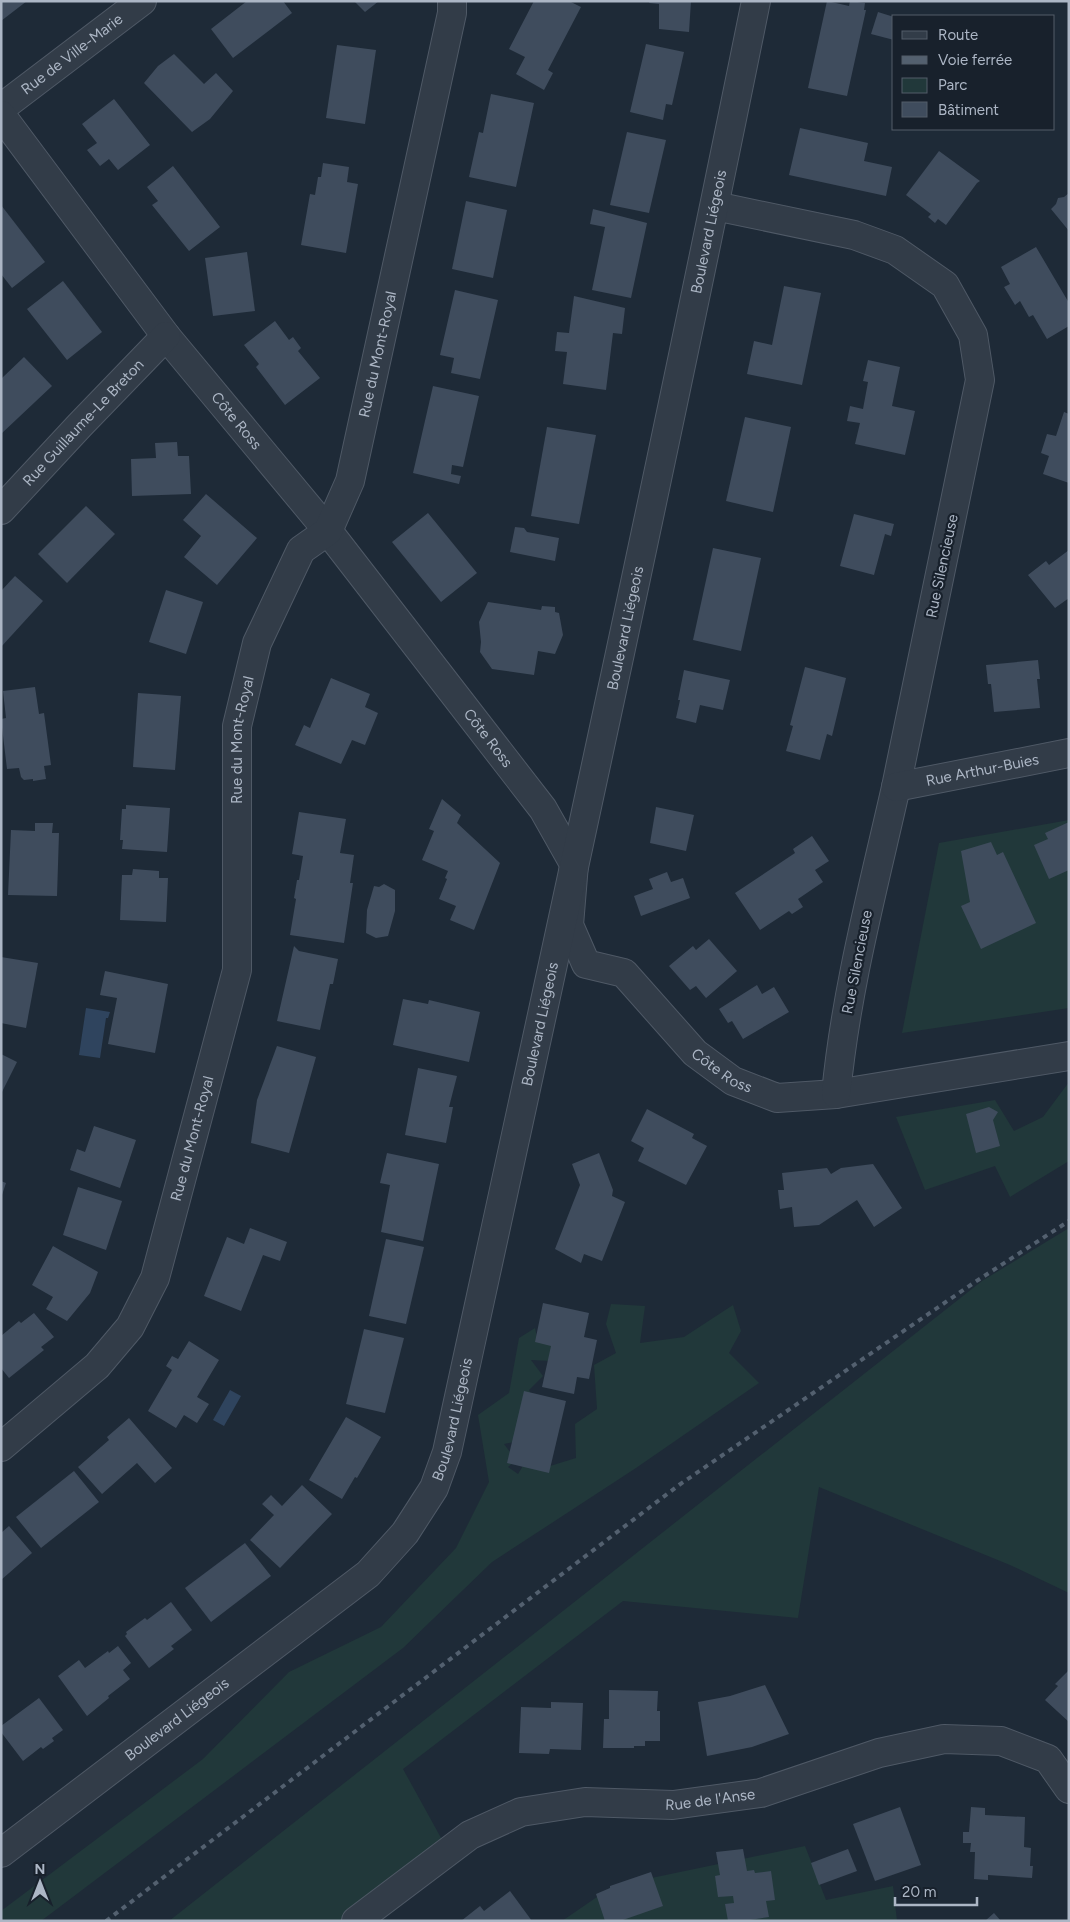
<svg xmlns="http://www.w3.org/2000/svg" width="1070" height="1922" viewBox="0 0 1070 1922" font-family="Figtree,sans-serif">
	<style>
		.green { fill: #21383a }
		.water { fill: #2f445e }
		.building { fill: #3f4c5d }
		.lines { fill: none; stroke-linecap: round; stroke-linejoin: round }
		.street-casing { stroke: #4f5966; stroke-width: 30 }
		.street { stroke: #323c48; stroke-width: 28 }
		.rail { stroke: #53606f; stroke-width: 4; stroke-dasharray: 5 5; stroke-linecap: butt }
		.labels { text-anchor: middle; dominant-baseline: central; stroke-width: 4.5; stroke-linejoin: round; paint-order: stroke }
		.street-label { font-size: 15px; fill: #acb6c5; stroke: #18212c }
	</style>
	<rect width="100%" height="100%" fill="#1e2a37"/>
	<g class="green">
		<path d="M 1069,820 L 1069,1008 L 902,1033 L 939,843 Z"/>
		<path d="M 1069,1082 L 1069,1161 L 1010,1197 L 995,1166 L 925,1190 L 896,1117 L 995,1100 L 1014,1131 L 1043,1117 Z"/>
		<path d="M 1069,1228 L 1069,1593 L 1010,1565 L 819,1487 L 798,1618 L 623,1601 L 403,1769 L 451,1856 L 353,1921 L 169,1921 L 982,1281 Z"/>
		<path d="M 611,1304 L 645,1306 L 640,1343 L 684,1337 L 733,1305 L 741,1331 L 729,1353 L 759,1383 L 636,1468 L 492,1562 L 403,1648 L 41,1921 L 1,1921 L 1,1911 L 203,1759 L 289,1672 L 381,1627 L 456,1548 L 489,1482 L 478,1415 L 509,1393 L 519,1338 L 535,1328 L 538,1342 L 562,1332 L 551,1361 L 531,1360 L 543,1376 L 529,1390 L 535,1404 L 527,1439 L 504,1444 L 516,1460 L 508,1467 L 518,1474 L 529,1456 L 550,1466 L 576,1458 L 575,1424 L 597,1409 L 594,1365 L 616,1353 L 606,1324 Z"/>
		<path d="M 805,1846 L 826,1900 L 893,1886 L 897,1921 L 562,1921 L 613,1886 Z"/>
	</g>
	<g class="water">
		<path d="M 86,1008 L 110,1012 L 108,1018 L 106,1018 L 100,1058 L 79,1055 Z"/>
		<path d="M 230,1390 L 241,1396 L 224,1426 L 213,1420 Z"/>
	</g>
	<g class="building">
		<path d="M 1,1 L 27,1 L 1,21 Z"/>
		<path d="M 247,1 L 283,1 L 292,13 L 233,58 L 211,29 Z"/>
		<path d="M 354,1 L 379,1 L 365,12 Z"/>
		<path d="M 534,1 L 569,1 L 581,7 L 548,70 L 553,73 L 544,90 L 516,74 L 525,57 L 509,49 Z"/>
		<path d="M 650,1 L 691,1 L 689,32 L 659,29 L 659,4 L 649,3 Z"/>
		<path d="M 827,1 L 849,6 L 850,1 L 865,3 L 864,10 L 866,10 L 847,96 L 808,88 Z"/>
		<path d="M 878,12 L 894,17 L 894,40 L 871,34 Z"/>
		<path d="M 646,44 L 684,52 L 672,105 L 666,104 L 663,120 L 630,112 Z"/>
		<path d="M 337,45 L 376,50 L 365,124 L 326,118 Z"/>
		<path d="M 174,54 L 204,84 L 216,73 L 233,91 L 210,119 L 192,132 L 144,83 L 158,66 Z"/>
		<path d="M 491,94 L 534,103 L 516,187 L 469,177 L 479,132 L 483,133 Z"/>
		<path d="M 114,99 L 150,145 L 118,170 L 109,159 L 100,166 L 87,150 L 97,143 L 82,124 Z"/>
		<path d="M 800,128 L 868,143 L 864,161 L 892,167 L 886,196 L 789,175 Z"/>
		<path d="M 627,132 L 666,140 L 649,213 L 610,205 Z"/>
		<path d="M 939,151 L 980,181 L 977,183 L 946,225 L 938,219 L 935,223 L 928,217 L 931,214 L 906,195 Z"/>
		<path d="M 323,163 L 349,167 L 347,182 L 358,184 L 346,253 L 301,245 L 310,194 L 315,195 L 318,177 L 321,177 Z"/>
		<path d="M 173,166 L 220,227 L 189,251 L 152,205 L 158,201 L 147,187 Z"/>
		<path d="M 1069,193 L 1069,231 L 1051,209 L 1056,204 L 1058,198 L 1064,197 Z"/>
		<path d="M 466,201 L 507,210 L 493,278 L 452,269 Z"/>
		<path d="M 1,205 L 45,262 L 12,288 L 1,274 Z"/>
		<path d="M 593,209 L 647,223 L 631,298 L 592,290 L 605,227 L 590,224 Z"/>
		<path d="M 1036,247 L 1069,303 L 1069,326 L 1047,339 L 1033,315 L 1029,317 L 1020,301 L 1015,305 L 1004,287 L 1010,284 L 1001,267 Z"/>
		<path d="M 247,252 L 255,311 L 213,316 L 205,258 Z"/>
		<path d="M 63,281 L 102,332 L 67,360 L 27,309 Z"/>
		<path d="M 784,286 L 821,293 L 802,385 L 747,374 L 754,341 L 772,345 Z"/>
		<path d="M 455,290 L 498,300 L 480,379 L 451,373 L 454,358 L 440,355 Z"/>
		<path d="M 574,296 L 625,308 L 622,334 L 613,333 L 606,390 L 563,384 L 567,352 L 555,351 L 557,332 L 569,333 Z"/>
		<path d="M 275,321 L 289,340 L 293,337 L 301,348 L 298,351 L 320,378 L 285,405 L 256,367 L 259,364 L 244,345 Z"/>
		<path d="M 24,357 L 52,386 L 1,434 L 1,379 Z"/>
		<path d="M 868,360 L 900,367 L 892,406 L 915,411 L 905,455 L 855,444 L 860,423 L 847,421 L 850,406 L 863,409 L 868,382 L 863,381 Z"/>
		<path d="M 433,386 L 479,396 L 463,467 L 452,465 L 451,474 L 461,476 L 459,484 L 413,473 Z"/>
		<path d="M 1064,412 L 1069,414 L 1069,483 L 1043,474 L 1049,456 L 1041,453 L 1047,434 L 1056,436 Z"/>
		<path d="M 745,417 L 791,427 L 773,512 L 726,501 Z"/>
		<path d="M 547,427 L 596,435 L 579,524 L 531,516 Z"/>
		<path d="M 177,442 L 178,456 L 189,456 L 191,494 L 132,496 L 131,459 L 156,458 L 155,443 Z"/>
		<path d="M 206,494 L 257,538 L 217,585 L 184,557 L 201,536 L 183,520 Z"/>
		<path d="M 86,506 L 115,534 L 67,583 L 38,554 Z"/>
		<path d="M 428,513 L 477,573 L 441,602 L 392,542 Z"/>
		<path d="M 854,514 L 894,524 L 891,536 L 885,534 L 874,575 L 840,566 Z"/>
		<path d="M 515,527 L 524,528 L 527,532 L 559,538 L 555,561 L 510,552 Z"/>
		<path d="M 713,548 L 761,558 L 741,651 L 693,640 Z"/>
		<path d="M 1069,550 L 1069,598 L 1055,608 L 1028,575 L 1046,561 L 1049,565 Z"/>
		<path d="M 15,576 L 43,601 L 1,647 L 1,591 Z"/>
		<path d="M 166,590 L 203,602 L 186,654 L 149,642 Z"/>
		<path d="M 488,602 L 541,610 L 542,606 L 555,607 L 555,612 L 559,613 L 563,635 L 555,654 L 538,651 L 534,675 L 492,669 L 480,652 L 481,642 L 479,622 Z"/>
		<path d="M 1038,660 L 1040,679 L 1037,679 L 1040,708 L 994,712 L 991,684 L 988,684 L 986,665 Z"/>
		<path d="M 805,667 L 846,678 L 832,736 L 827,734 L 820,760 L 786,751 L 793,726 L 790,725 Z"/>
		<path d="M 684,670 L 730,680 L 723,710 L 700,705 L 696,723 L 676,718 L 680,700 L 678,700 Z"/>
		<path d="M 331,678 L 370,694 L 365,707 L 378,713 L 365,745 L 352,740 L 341,764 L 295,745 L 304,725 L 310,728 Z"/>
		<path d="M 35,687 L 39,714 L 44,713 L 51,765 L 44,766 L 46,779 L 33,781 L 33,779 L 24,780 L 21,777 L 19,768 L 7,769 L 1,719 L 6,718 L 3,691 Z"/>
		<path d="M 138,693 L 181,696 L 175,770 L 133,767 Z"/>
		<path d="M 442,799 L 461,815 L 457,823 L 500,863 L 474,930 L 450,920 L 456,906 L 439,899 L 447,879 L 445,878 L 448,871 L 422,860 L 434,831 L 429,829 Z"/>
		<path d="M 126,805 L 170,808 L 167,852 L 122,849 L 123,840 L 120,840 L 122,809 L 126,809 Z"/>
		<path d="M 656,807 L 694,815 L 686,851 L 650,843 Z"/>
		<path d="M 299,812 L 346,819 L 340,853 L 354,855 L 350,883 L 353,883 L 344,943 L 290,935 L 296,899 L 294,898 L 297,880 L 299,880 L 303,856 L 292,854 Z"/>
		<path d="M 1069,822 L 1069,870 L 1049,879 L 1034,845 L 1048,839 L 1045,833 Z"/>
		<path d="M 35,823 L 53,823 L 52,833 L 59,833 L 57,896 L 8,895 L 11,830 L 35,831 Z"/>
		<path d="M 812,836 L 829,861 L 815,870 L 823,882 L 798,899 L 803,907 L 792,914 L 789,911 L 760,930 L 735,893 L 795,853 L 793,849 Z"/>
		<path d="M 991,842 L 997,855 L 1003,852 L 1036,923 L 981,949 L 961,906 L 970,902 L 961,851 Z"/>
		<path d="M 133,869 L 159,871 L 159,878 L 168,878 L 166,922 L 120,920 L 122,875 L 132,875 Z"/>
		<path d="M 667,872 L 671,882 L 683,878 L 690,898 L 641,916 L 634,896 L 653,889 L 649,879 Z"/>
		<path d="M 384,884 L 395,890 L 395,911 L 388,936 L 376,938 L 366,933 L 367,910 L 374,886 L 379,887 Z"/>
		<path d="M 709,939 L 737,971 L 706,998 L 696,986 L 690,990 L 669,966 L 693,946 L 696,950 Z"/>
		<path d="M 294,946 L 299,951 L 338,959 L 333,984 L 330,984 L 320,1030 L 277,1021 Z"/>
		<path d="M 1,957 L 38,963 L 26,1028 L 1,1023 Z"/>
		<path d="M 105,971 L 168,984 L 155,1053 L 108,1044 L 117,998 L 100,995 Z"/>
		<path d="M 757,985 L 762,994 L 774,987 L 789,1012 L 743,1039 L 732,1021 L 728,1023 L 719,1009 Z"/>
		<path d="M 403,999 L 428,1004 L 429,1000 L 480,1012 L 469,1062 L 393,1045 Z"/>
		<path d="M 277,1046 L 316,1057 L 289,1153 L 251,1143 L 257,1100 Z"/>
		<path d="M 1,1054 L 17,1062 L 1,1094 Z"/>
		<path d="M 418,1068 L 457,1076 L 449,1107 L 453,1107 L 446,1143 L 405,1135 Z"/>
		<path d="M 989,1107 L 998,1112 L 993,1120 L 1000,1146 L 976,1153 L 966,1114 Z"/>
		<path d="M 647,1109 L 694,1134 L 692,1138 L 707,1146 L 686,1185 L 638,1161 L 644,1148 L 631,1141 Z"/>
		<path d="M 94,1126 L 136,1140 L 120,1188 L 70,1170 L 77,1149 L 85,1152 Z"/>
		<path d="M 387,1153 L 439,1164 L 423,1241 L 381,1232 L 390,1185 L 380,1183 Z"/>
		<path d="M 599,1153 L 613,1190 L 612,1196 L 625,1202 L 602,1261 L 584,1254 L 581,1263 L 555,1249 L 580,1185 L 572,1164 Z"/>
		<path d="M 873,1164 L 902,1208 L 874,1227 L 857,1200 L 819,1225 L 794,1227 L 792,1207 L 780,1209 L 778,1190 L 784,1190 L 782,1173 L 827,1168 L 831,1174 L 841,1168 Z"/>
		<path d="M 1,1181 L 6,1183 L 1,1198 Z"/>
		<path d="M 78,1187 L 122,1201 L 106,1250 L 63,1235 Z"/>
		<path d="M 250,1228 L 287,1242 L 280,1261 L 263,1255 L 241,1311 L 204,1296 L 227,1237 L 244,1244 Z"/>
		<path d="M 386,1239 L 424,1247 L 406,1324 L 369,1316 Z"/>
		<path d="M 53,1246 L 98,1272 L 90,1293 L 67,1321 L 46,1309 L 53,1297 L 32,1285 Z"/>
		<path d="M 543,1303 L 589,1313 L 584,1337 L 597,1340 L 589,1379 L 577,1377 L 574,1394 L 542,1387 L 551,1346 L 535,1342 Z"/>
		<path d="M 34,1313 L 54,1337 L 41,1347 L 44,1350 L 9,1378 L 1,1368 L 1,1336 L 19,1321 L 21,1323 Z"/>
		<path d="M 364,1329 L 404,1338 L 385,1413 L 346,1404 Z"/>
		<path d="M 189,1341 L 219,1360 L 197,1397 L 209,1404 L 197,1423 L 184,1415 L 176,1428 L 148,1411 L 172,1370 L 166,1366 L 172,1356 L 178,1359 Z"/>
		<path d="M 524,1391 L 566,1401 L 549,1473 L 507,1463 Z"/>
		<path d="M 346,1417 L 381,1437 L 357,1478 L 355,1477 L 342,1499 L 309,1480 Z"/>
		<path d="M 129,1418 L 172,1468 L 155,1483 L 137,1463 L 102,1494 L 78,1467 L 109,1440 L 107,1437 Z"/>
		<path d="M 74,1471 L 99,1502 L 41,1548 L 16,1517 Z"/>
		<path d="M 302,1485 L 332,1514 L 280,1568 L 250,1540 L 274,1515 L 262,1504 L 271,1495 L 282,1506 Z"/>
		<path d="M 9,1526 L 32,1553 L 1,1580 L 1,1533 Z"/>
		<path d="M 245,1543 L 271,1576 L 211,1622 L 185,1588 Z"/>
		<path d="M 171,1602 L 192,1630 L 171,1646 L 174,1649 L 149,1668 L 125,1636 L 127,1634 L 126,1632 L 145,1618 L 147,1620 Z"/>
		<path d="M 118,1646 L 131,1663 L 123,1670 L 130,1679 L 108,1696 L 109,1698 L 87,1716 L 58,1676 L 79,1660 L 85,1668 L 108,1651 L 109,1653 Z"/>
		<path d="M 1069,1670 L 1069,1722 L 1045,1700 L 1058,1686 L 1055,1684 Z"/>
		<path d="M 765,1685 L 789,1734 L 752,1747 L 707,1756 L 698,1702 L 730,1696 Z"/>
		<path d="M 609,1690 L 658,1691 L 657,1711 L 660,1711 L 660,1741 L 645,1741 L 645,1746 L 634,1746 L 634,1748 L 603,1748 L 604,1719 L 609,1719 Z"/>
		<path d="M 39,1698 L 63,1730 L 52,1738 L 54,1741 L 43,1749 L 41,1747 L 23,1761 L 1,1732 L 1,1726 Z"/>
		<path d="M 551,1702 L 583,1703 L 581,1750 L 550,1749 L 549,1754 L 519,1753 L 521,1707 L 551,1708 Z"/>
		<path d="M 900,1807 L 921,1865 L 875,1881 L 853,1824 Z"/>
		<path d="M 971,1807 L 985,1808 L 985,1815 L 1025,1817 L 1024,1847 L 1031,1848 L 1030,1866 L 1033,1866 L 1032,1878 L 988,1875 L 988,1880 L 974,1879 L 975,1852 L 970,1852 L 971,1843 L 963,1843 L 963,1832 L 969,1832 Z"/>
		<path d="M 743,1849 L 747,1871 L 754,1870 L 755,1873 L 771,1871 L 775,1900 L 766,1901 L 769,1917 L 744,1921 L 728,1921 L 725,1904 L 734,1903 L 733,1896 L 718,1897 L 715,1876 L 720,1875 L 716,1852 Z"/>
		<path d="M 848,1849 L 857,1871 L 819,1885 L 811,1863 Z"/>
		<path d="M 651,1872 L 663,1906 L 620,1921 L 605,1921 L 596,1894 L 610,1888 L 610,1886 Z"/>
		<path d="M 510,1891 L 532,1921 L 461,1921 L 480,1906 L 484,1911 Z"/>
		<path d="M 994,1913 L 1001,1921 L 985,1921 Z"/>
	</g>
	<g class="lines">
		<defs>
			<g id="street">
				<path id="s1" d="M 1,108 L 142,1"/>
				<path id="s2" d="M 1,115 L 166,336 L 328,531 L 543,809 L 574,864 L 569,925 L 586,964 L 624,973 L 695,1053 L 733,1081 L 777,1098 L 836,1094 L 1069,1056"/>
				<path d="M 715,206 L 854,235 L 895,250 L 945,285 L 973,335 L 980,380 C 952,516 925,652 896,787 C 873,889 846,989 836,1094"/>
				<path id="s3" d="M 1,510 L 80,425 L 166,336"/>
				<path id="s4" d="M 896,787 L 1069,753"/>
				<path id="s5" d="M 1,1447 L 97,1366 L 130,1327 L 155,1278 L 237,970 L 237,726 L 257,643 L 301,550 L 328,531 L 350,481 L 452,13 L 452,1"/>
				<path id="s6" d="M 1,1853 L 368,1574 L 405,1533 L 434,1488 L 447,1452 C 552,969 658,486 756,1"/>
				<path id="s7" d="M 356,1921 L 470,1835 L 521,1812 L 585,1802 L 673,1805 L 761,1793 L 879,1753 L 944,1739 L 1001,1741 L 1048,1759 L 1069,1789"/>
			</g>
		</defs>
		<use href="#street" class="street-casing"/>
		<use href="#street" class="street"/>
		<path class="rail" d="M 106,1921 L 679,1485 L 975,1282 L 1069,1221"/>
	</g>
	<g class="labels">
		<g class="street-label">
			<text stroke="none"><textPath href="#s1" startOffset="89">Rue de Ville-Marie</textPath></text>
			<text stroke="none"><textPath href="#s6" startOffset="1856">Boulevard Liégeois</textPath></text>
			<text stroke="none"><textPath href="#s5" startOffset="1200">Rue du Mont-Royal</textPath></text>
			<text stroke="none"><textPath href="#s2" startOffset="386">Côte Ross</textPath></text>
			<text stroke="none"><textPath href="#s3" startOffset="120">Rue Guillaume-Le Breton</textPath></text>
			<text transform="translate(942 566) rotate(-78)">Rue Silencieuse</text>
			<text stroke="none"><textPath href="#s6" startOffset="1451">Boulevard Liégeois</textPath></text>
			<text stroke="none"><textPath href="#s2" startOffset="791">Côte Ross</textPath></text>
			<text stroke="none"><textPath href="#s5" startOffset="781">Rue du Mont-Royal</textPath></text>
			<text stroke="none"><textPath href="#s4" startOffset="88">Rue Arthur-Buies</textPath></text>
			<text transform="translate(857 962) rotate(-79)">Rue Silencieuse</text>
			<text stroke="none"><textPath href="#s6" startOffset="1046">Boulevard Liégeois</textPath></text>
			<text stroke="none"><textPath href="#s2" startOffset="1226">Côte Ross</textPath></text>
			<text stroke="none"><textPath href="#s5" startOffset="376">Rue du Mont-Royal</textPath></text>
			<text stroke="none"><textPath href="#s6" startOffset="641">Boulevard Liégeois</textPath></text>
			<text stroke="none"><textPath href="#s6" startOffset="221">Boulevard Liégeois</textPath></text>
			<text stroke="none"><textPath href="#s7" startOffset="389">Rue de l'Anse</textPath></text>
		</g>
	</g>
	<rect width="1070" height="1922" fill="none" stroke="#acb6c5" stroke-width="5"/>
	<rect x="892" y="15" width="162" height="115" fill="#18212c" stroke="#535d69"/>
	<rect x="902" y="31" width="25" height="8" fill="#323c48" stroke="#535d69"/>
	<text x="938" y="40" font-size="15" fill="#acb6c5">Route</text>
	<rect x="902" y="56" width="25" height="8" fill="#53606f" stroke="#535d69"/>
	<text x="938" y="65" font-size="15" fill="#acb6c5">Voie ferrée</text>
	<rect x="902" y="78" width="25" height="15" fill="#21383a" stroke="#535d69"/>
	<text x="938" y="90" font-size="15" fill="#acb6c5">Parc</text>
	<rect x="902" y="102" width="25" height="15" fill="#3f4c5d" stroke="#535d69"/>
	<text x="938" y="115" font-size="15" fill="#acb6c5">Bâtiment</text>
	<g transform="translate(40 1882)" stroke="#18212c" stroke-width="4" paint-order="stroke">
	<path d="M0-4L9 19L0 12L-9 19Z" fill="#acb6c5"/>
	<text y="-8" font-size="14" font-weight="bold" text-anchor="middle" fill="#acb6c5">N</text>
	</g>
	<path d="M895 1897v8h82v-8" fill="none" stroke="#acb6c5" stroke-width="2.5"/>
	<text x="902" y="1897" font-size="15" fill="#acb6c5" stroke="#18212c" stroke-width="4" paint-order="stroke">20 m</text>
</svg>
